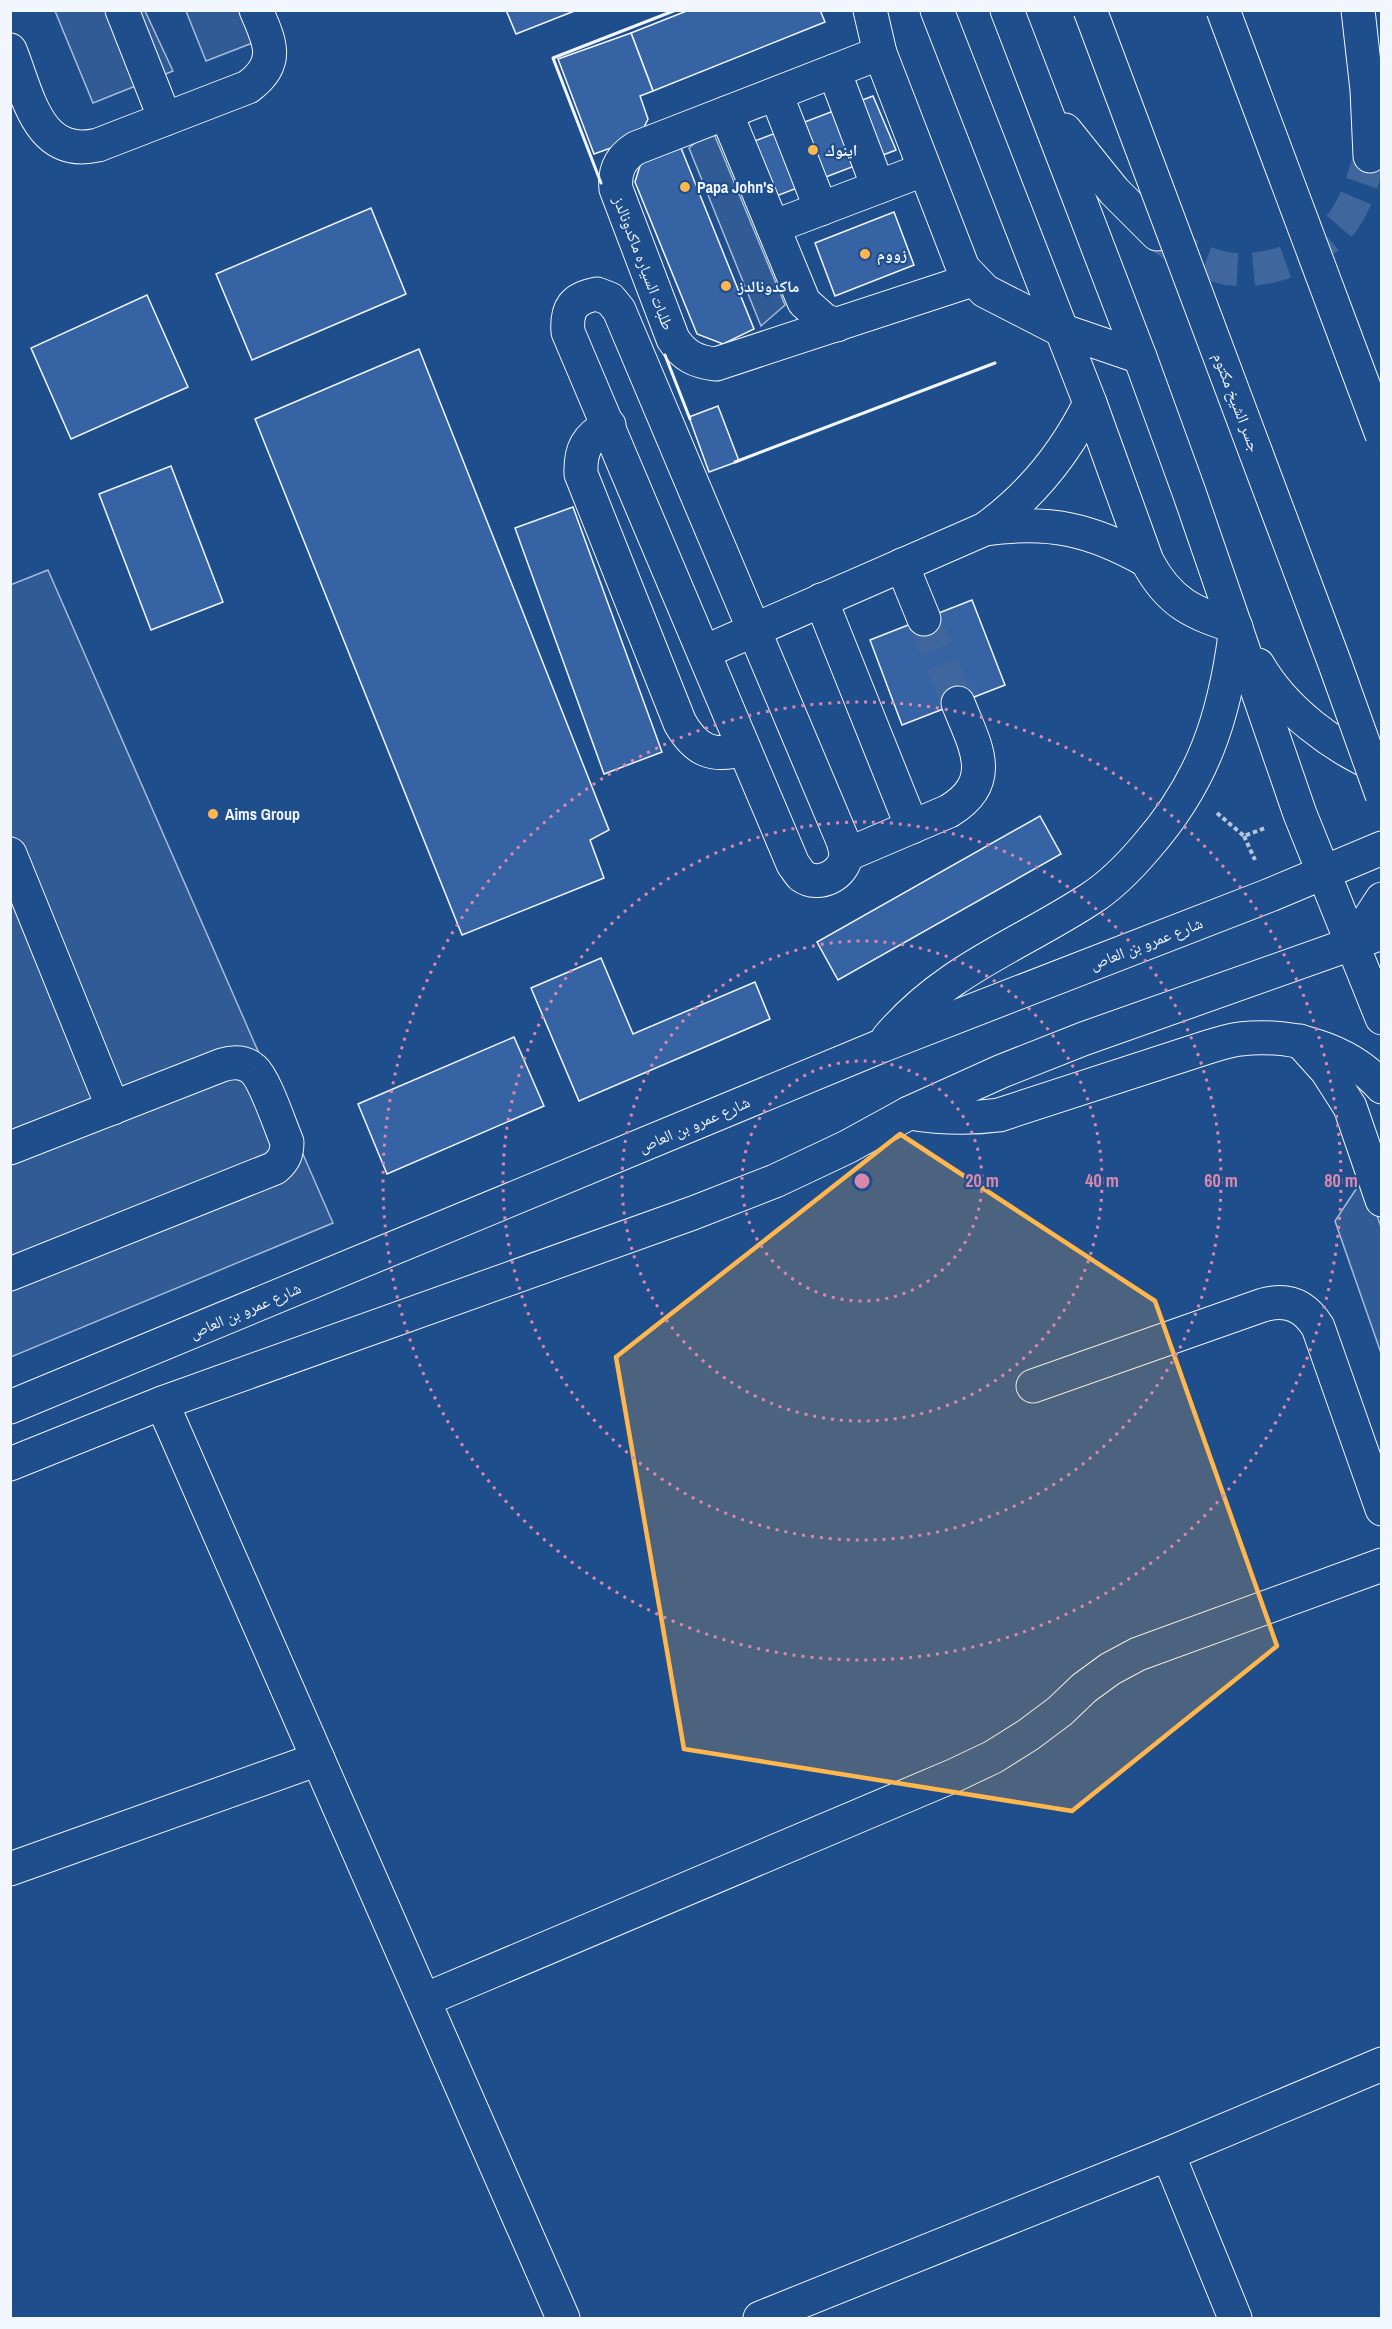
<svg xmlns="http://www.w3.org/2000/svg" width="1392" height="2329" viewBox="0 0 1392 2329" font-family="'Archivo Narrow','Noto Naskh Arabic',sans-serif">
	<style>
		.built { fill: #305b95; stroke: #a8bbd7; stroke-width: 1.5 }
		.building { fill: #3563a3; stroke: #f2f6ff; stroke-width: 1.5 }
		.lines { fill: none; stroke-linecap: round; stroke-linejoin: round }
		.minor-tunnel { stroke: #3f679d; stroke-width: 33; stroke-dasharray: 33 16; stroke-linecap: butt }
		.major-tunnel { stroke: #3f679d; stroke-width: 33; stroke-dasharray: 33 16; stroke-linecap: butt }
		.minor-casing { stroke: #f2f6ff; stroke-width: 35 }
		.major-casing { stroke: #f2f6ff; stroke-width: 35 }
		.path { stroke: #b3c4dc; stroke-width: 4; stroke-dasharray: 4.5 3; stroke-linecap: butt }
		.minor { stroke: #1f4e8c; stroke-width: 33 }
		.major { stroke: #1f4e8c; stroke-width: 33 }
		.major-bridge-casing { stroke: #f2f6ff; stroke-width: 35; stroke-linecap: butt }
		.major-bridge { stroke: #1f4e8c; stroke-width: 33 }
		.wall { stroke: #f2f6ff; stroke-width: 3 }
		.marked { fill: #ffb74d; fill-opacity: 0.2; stroke: #ffb74d; stroke-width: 4.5; stroke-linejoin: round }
		.ring { fill: none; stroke: #da87ad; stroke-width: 3; stroke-dasharray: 3 6 }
		.poi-dot { fill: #ffb74d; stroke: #1f4e8c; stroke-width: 2 }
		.labels { text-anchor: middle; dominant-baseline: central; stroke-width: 4.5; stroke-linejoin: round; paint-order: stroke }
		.poi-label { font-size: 16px; font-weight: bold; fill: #f2f6ff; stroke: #1f4e8c; text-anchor: start }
		.street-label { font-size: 16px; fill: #f2f6ff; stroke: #1f4e8c }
		.centre { fill: #da87ad; stroke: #1f4e8c; stroke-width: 3 }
		.ring-label { font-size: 18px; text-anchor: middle; font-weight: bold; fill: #da87ad; stroke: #1f4e8c; stroke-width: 4.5; stroke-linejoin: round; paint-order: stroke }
	</style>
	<rect width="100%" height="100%" fill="#1f4e8c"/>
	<g class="built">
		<path d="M 55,11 L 145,11 L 173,71 L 93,103 Z"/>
		<path d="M 186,11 L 272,11 L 281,32 L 206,61 Z"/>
		<path d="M 712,129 L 785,305 L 761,326 L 689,148 Z"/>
		<path d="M 48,570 L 333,1223 L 11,1357 L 10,585 Z"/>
		<path d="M 1364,1177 L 1381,1227 L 1381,1353 L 1335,1221 Z"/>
	</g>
	<g class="building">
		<path d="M 506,10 L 577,10 L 516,34 Z"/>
		<path d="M 689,10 L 820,10 L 825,22 L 653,91 L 631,33 Z"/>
		<path d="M 631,33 L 653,91 L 640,96 L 648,119 L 639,138 L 594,154 L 558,59 Z"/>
		<path d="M 873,96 L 896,150 L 753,205 L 731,150 Z"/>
		<path d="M 679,143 L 754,329 L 723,344 L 697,334 L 635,182 L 642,159 Z"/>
		<path d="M 371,208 L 406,294 L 252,360 L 216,274 Z"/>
		<path d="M 894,212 L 914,265 L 835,296 L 815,243 Z"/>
		<path d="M 147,295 L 188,387 L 71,439 L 31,348 Z"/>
		<path d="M 419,349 L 609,830 L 590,840 L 604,878 L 462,935 L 255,419 Z"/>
		<path d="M 718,406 L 739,461 L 709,472 L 689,417 Z"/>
		<path d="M 171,466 L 223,602 L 151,630 L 99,494 Z"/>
		<path d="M 573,507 L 662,752 L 604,774 L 515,528 Z"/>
		<path d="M 972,600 L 1005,685 L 902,725 L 870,640 Z"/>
		<path d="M 1040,816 L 1061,854 L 838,980 L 817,942 Z"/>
		<path d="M 601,958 L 633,1034 L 755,982 L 770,1019 L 579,1101 L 531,988 Z"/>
		<path d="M 514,1037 L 544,1106 L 387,1174 L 358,1104 Z"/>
	</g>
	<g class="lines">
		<path class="minor-tunnel" d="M 924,619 L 958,703"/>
		<path class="major-tunnel" d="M 1163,238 C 1180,250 1196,260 1216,266 C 1260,279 1317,257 1344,220 C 1358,200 1363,179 1370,156"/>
		<defs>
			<g id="minor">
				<path d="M 122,10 L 165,119"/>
				<path d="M 870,10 L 880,53 L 963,268 L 985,291 L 1061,330"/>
				<path d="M 937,10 L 1090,403 L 1147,561 C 1169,603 1193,613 1236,627"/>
				<path d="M 10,50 C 28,94 37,159 98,145 L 248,87 C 281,63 270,42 256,10"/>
				<path d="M 880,53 L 636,148 C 620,158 614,171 616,189 L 673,339 C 684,356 696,362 716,364 L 972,280"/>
				<path d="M 834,71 L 878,187"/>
				<path d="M 776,94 L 821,209"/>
				<path d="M 726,113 L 804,302 L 824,320 L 837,325"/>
				<path d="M 773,227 L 923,170"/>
				<path d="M 597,294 L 610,299 L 619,310 L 843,841 C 844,845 846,851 846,855 C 844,875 819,888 802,876 C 799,873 796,868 793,864 L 568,332 C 566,308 574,298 597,294 Z"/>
				<path d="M 609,425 C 587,437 580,449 581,474 L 680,723 C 696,751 713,758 744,749"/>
				<path d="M 985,529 C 1049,520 1091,529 1147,561"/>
				<path d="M 902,565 L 924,619"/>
				<path d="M 821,600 L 912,827"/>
				<path d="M 704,652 L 985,529 C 1032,495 1065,454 1090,403"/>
				<path d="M 10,854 L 113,1108"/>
				<path d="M 846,855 L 949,811 C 998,781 975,746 958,703"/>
				<path d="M 1300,1041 L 1327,1071 L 1350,1107 L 1382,1200"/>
				<path d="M 10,1148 L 222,1065 C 232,1062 244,1061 253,1069 C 265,1079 280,1126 287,1142 C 287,1154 284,1160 275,1168 L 10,1274"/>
				<path d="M 1033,1386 L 1263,1305 C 1288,1298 1305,1306 1318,1327 L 1382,1509"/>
				<path d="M 162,1403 L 563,2318"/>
				<path d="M 10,1869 L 318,1759"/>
				<path d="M 424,2000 L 955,1775 L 993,1757 L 1028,1735 L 1060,1711 L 1084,1688 L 1110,1669 L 1138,1654 L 1382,1565"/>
				<path d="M 1168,2154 L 1235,2318"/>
				<path d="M 760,2318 L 1168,2154 L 1382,2064"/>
			</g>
			<g id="major">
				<path d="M 1007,10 L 1140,357 L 1189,492 L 1300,814 L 1382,1018"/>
				<path d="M 1358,10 L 1367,90 L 1370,156"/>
				<path d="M 1065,130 L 1114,191 L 1157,234"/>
				<path d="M 1061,330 L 1140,357"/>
				<path d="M 1258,665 C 1284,710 1333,747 1382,768"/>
				<path d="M 1352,945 L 1382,899"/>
				<path d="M 888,1038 C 947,969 1018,946 1090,899 C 1112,885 1131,865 1147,846 C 1203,782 1224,718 1235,635"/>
				<path d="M 909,1113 C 940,1118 968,1119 999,1115 L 1208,1047 C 1219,1044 1229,1040 1240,1039 C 1290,1033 1347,1048 1382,1087"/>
				<path d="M 10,1407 L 881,1046 L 1270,895 L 1382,848"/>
				<path d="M 10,1464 L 162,1403 L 693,1213 L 775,1181 L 847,1147 L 909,1113 L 1002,1071 L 1083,1039 L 1382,933"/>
			</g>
		</defs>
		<use href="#minor" class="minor-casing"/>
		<use href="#major" class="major-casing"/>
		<g class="path">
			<path d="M 1217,813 L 1244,836 L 1265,828"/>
			<path d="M 1244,836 L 1255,860"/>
		</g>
		<use href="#minor" class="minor"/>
		<use href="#major" class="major"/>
		<defs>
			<g id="major-bridge">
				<path d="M 1090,10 L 1335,664 L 1382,795"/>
				<path d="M 1223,10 L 1382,435"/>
			</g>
		</defs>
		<use href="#major-bridge" class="major-bridge-casing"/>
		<use href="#major-bridge" class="major-bridge"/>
		<g class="wall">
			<path d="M 601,183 L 553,58 L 676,10"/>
			<path d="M 665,355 L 690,419"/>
			<path d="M 735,462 L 995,363"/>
		</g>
	</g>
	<path class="marked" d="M 900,1134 L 1155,1301 L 1277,1646 L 1072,1811 L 684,1749 L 616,1357 Z"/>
	<g class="ring">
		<circle cx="862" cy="1181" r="120"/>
		<circle cx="862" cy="1181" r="240"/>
		<circle cx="862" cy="1181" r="359"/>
		<circle cx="862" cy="1181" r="479"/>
	</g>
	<g class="poi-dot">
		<circle cx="813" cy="150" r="6"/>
		<circle cx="685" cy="187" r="6"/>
		<circle cx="865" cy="254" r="6"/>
		<circle cx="726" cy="286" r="6"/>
		<circle cx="213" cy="814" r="6"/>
	</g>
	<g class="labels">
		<g class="poi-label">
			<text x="825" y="150">اينوك</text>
			<text x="697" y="187">Papa John's</text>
			<text x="877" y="254">زووم</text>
			<text x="738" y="286">ماكدونالدز</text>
			<text x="225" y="814">Aims Group</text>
		</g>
		<g class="street-label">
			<text transform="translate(644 263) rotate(69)">طلبات السياره ماكدونالدز</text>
			<text transform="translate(1237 402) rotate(69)">جسر الشيخ مكتوم</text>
			<text transform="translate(1146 943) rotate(-21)">شارع عمرو بن العاص</text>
			<text transform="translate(694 1124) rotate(-23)">شارع عمرو بن العاص</text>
			<text transform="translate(245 1310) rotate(-23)">شارع عمرو بن العاص</text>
		</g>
	</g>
	<circle cx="862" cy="1181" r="9" class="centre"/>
	<g class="ring-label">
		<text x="982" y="1187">20 m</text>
		<text x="1102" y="1187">40 m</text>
		<text x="1221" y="1187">60 m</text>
		<text x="1341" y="1187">80 m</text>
	</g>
	<rect width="1392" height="2329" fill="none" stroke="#f2f6ff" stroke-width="24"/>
</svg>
